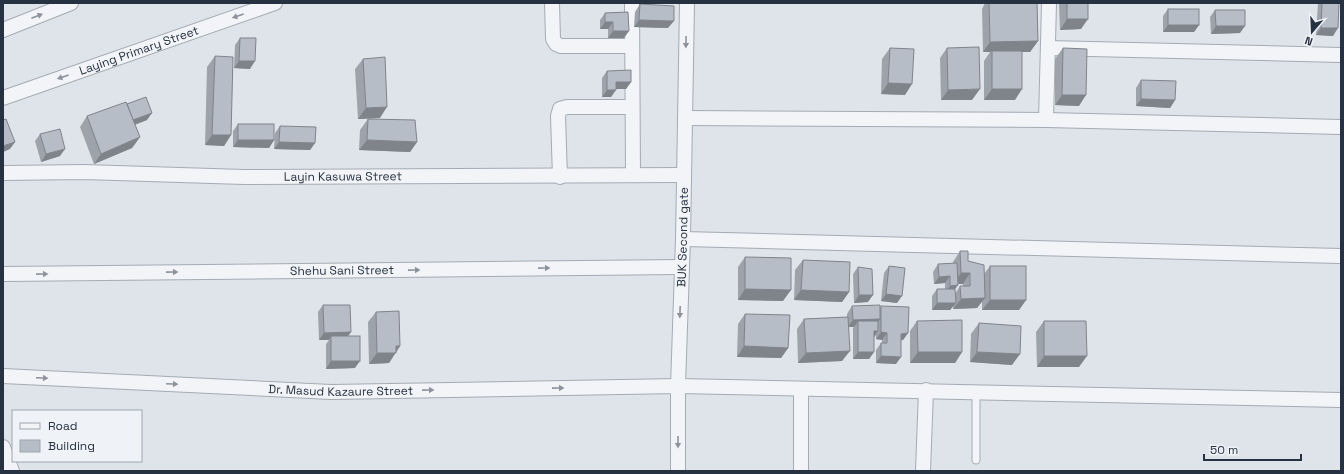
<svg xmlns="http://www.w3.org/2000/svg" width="1344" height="474" viewBox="0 0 1344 474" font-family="'Space Grotesk',sans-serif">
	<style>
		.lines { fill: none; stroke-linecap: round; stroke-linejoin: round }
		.service-casing { stroke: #a4abb4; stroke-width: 9 }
		.minor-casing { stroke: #a4abb4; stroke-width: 16 }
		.service { stroke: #f2f4f7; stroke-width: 7 }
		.minor { stroke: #f2f4f7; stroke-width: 14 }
		.wall { fill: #9da3ab; fill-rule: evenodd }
		.shaded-wall { fill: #7f848b }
		.building { fill: #b6bdc7; stroke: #7f848b }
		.oneway { fill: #8c939c }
		.labels { text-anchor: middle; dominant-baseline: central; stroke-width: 3; stroke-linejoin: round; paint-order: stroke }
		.street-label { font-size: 12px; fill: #263242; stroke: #eff2f7 }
	</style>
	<rect width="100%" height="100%" fill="#dfe4ea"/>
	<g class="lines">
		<defs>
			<path id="service" d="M 976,460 L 976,392"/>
			<g id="minor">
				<path d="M 552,3 L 553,39 L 556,44 L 561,46 L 632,46"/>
				<path d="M 632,3 L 633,175"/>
				<path d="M 3,30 L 71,3"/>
				<path d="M 1048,48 L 1341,55"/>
				<path id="s1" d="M 3,98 L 275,3"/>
				<path d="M 685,118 L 1046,120 L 1341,127"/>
				<path d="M 1046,120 L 1049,3"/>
				<path id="s2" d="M 3,173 L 84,172 L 244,177 L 684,175"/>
				<path d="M 560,177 L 558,116 L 560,109 L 567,107 L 632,107"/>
				<path d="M 683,239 L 1341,256"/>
				<path id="s3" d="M 3,274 L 681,267"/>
				<path id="s4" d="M 3,376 L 331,392 L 678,386 L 1341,400"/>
				<path d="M 3,447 L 12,471"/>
				<path id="s5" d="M 678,471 L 678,386 L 683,239 L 687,3"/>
				<path d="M 801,471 L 801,389"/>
				<path d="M 923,471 L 926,390"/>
			</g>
		</defs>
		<use href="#service" class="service-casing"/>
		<use href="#minor" class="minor-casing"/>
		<use href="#service" class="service"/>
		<use href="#minor" class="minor"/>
	</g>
	<g class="wall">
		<path d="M 985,3 L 1037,3 L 1038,41 L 1030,52 L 1022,52 L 1015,100 L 984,100 L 984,61 L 990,52 L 983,52 L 982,9 Z"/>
		<path d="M 1059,3 L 1088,3 L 1081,29 L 1060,30 Z"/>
		<path d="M 1318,3 L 1339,3 L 1333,36 L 1316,35 Z"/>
		<path d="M 640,4 L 668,28 L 634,27 L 635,12 Z"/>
		<path d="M 1168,9 L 1199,25 L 1194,32 L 1163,32 L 1163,16 Z"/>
		<path d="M 1215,10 L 1240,33 L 1211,34 L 1210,17 Z"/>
		<path d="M 628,12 L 624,38 L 608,38 L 608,29 L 600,29 L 600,20 L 605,13 Z"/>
		<path d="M 240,38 L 250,69 L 234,68 L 235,45 Z"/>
		<path d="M 890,48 L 905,95 L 881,94 L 882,59 Z"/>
		<path d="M 947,48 L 972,100 L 941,100 L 940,58 Z"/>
		<path d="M 1063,48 L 1079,106 L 1055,105 L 1055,59 Z"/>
		<path d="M 215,56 L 231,135 L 224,146 L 205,145 L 207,67 Z"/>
		<path d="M 363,59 L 380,118 L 358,119 L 355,69 Z"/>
		<path d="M 607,71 L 631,82 L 626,89 L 616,89 L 611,97 L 602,97 L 602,78 Z"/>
		<path d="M 1141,80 L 1175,100 L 1170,108 L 1136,106 L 1136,88 Z"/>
		<path d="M 127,104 L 147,120 L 135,125 L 140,137 L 132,148 L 94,164 L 80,127 L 87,116 Z"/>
		<path d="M 368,119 L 417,142 L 410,152 L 359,150 L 360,130 Z"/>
		<path d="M 238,124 L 274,140 L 269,148 L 233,147 L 233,131 Z"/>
		<path d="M 280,126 L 315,143 L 310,150 L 274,149 L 275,133 Z"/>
		<path d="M 40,134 L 60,156 L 41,162 L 35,141 Z"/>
		<path d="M 960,251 L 968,261 L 984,274 L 990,266 L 1026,300 L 1019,310 L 982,310 L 982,301 L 977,308 L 953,309 L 953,306 L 950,310 L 932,310 L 932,296 L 937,289 L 945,289 L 945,283 L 934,284 L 933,272 L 938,264 L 953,264 L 953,262 ZM 958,284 L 963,284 L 963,286 L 960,286 L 955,294 L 955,289 L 958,285 Z"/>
		<path d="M 745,257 L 783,301 L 738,300 L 738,267 Z"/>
		<path d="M 803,260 L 849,292 L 842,302 L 794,300 L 795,270 Z"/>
		<path d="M 889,266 L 897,303 L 881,301 L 884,273 Z"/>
		<path d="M 858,267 L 868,302 L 854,303 L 853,274 Z"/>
		<path d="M 323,305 L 351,332 L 348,336 L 355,368 L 326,369 L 326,344 L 329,340 L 319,340 L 318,312 Z"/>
		<path d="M 852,306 L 880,309 L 881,306 L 908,333 L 903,340 L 901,340 L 896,364 L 876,363 L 876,350 L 881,343 L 882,343 L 882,340 L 876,339 L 876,335 L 874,338 L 874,352 L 869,359 L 853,359 L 853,328 L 854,327 L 849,327 L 842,361 L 798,363 L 797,329 L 804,319 L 847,317 L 847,314 Z"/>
		<path d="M 376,312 L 400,346 L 389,363 L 369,364 L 368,322 Z"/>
		<path d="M 745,314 L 788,348 L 781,358 L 737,357 L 738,324 Z"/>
		<path d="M 917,321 L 962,352 L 955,363 L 910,363 L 910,331 Z"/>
		<path d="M 1044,321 L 1079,367 L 1037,367 L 1036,332 Z"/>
		<path d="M 979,323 L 1012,365 L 970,362 L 971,334 Z"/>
	</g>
	<g class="shaded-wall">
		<path d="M 1067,19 L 1088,19 L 1081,29 L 1060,30 Z"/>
		<path d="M 639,20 L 674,21 L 668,28 L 634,27 Z"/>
		<path d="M 605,22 L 613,22 L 608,29 L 600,29 Z"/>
		<path d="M 1168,25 L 1199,25 L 1194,32 L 1163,32 Z"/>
		<path d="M 1216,26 L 1245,26 L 1240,33 L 1211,34 Z"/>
		<path d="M 1321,28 L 1338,28 L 1333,36 L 1316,35 Z"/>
		<path d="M 613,31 L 629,31 L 624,38 L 608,38 Z"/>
		<path d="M 1038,41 L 1030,52 L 992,52 L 992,51 L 990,52 L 983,52 L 990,42 Z"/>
		<path d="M 239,61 L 255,61 L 250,69 L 234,68 Z"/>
		<path d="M 616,82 L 631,82 L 626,89 L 611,89 Z"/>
		<path d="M 888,83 L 912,84 L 905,95 L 881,94 Z"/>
		<path d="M 980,89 L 972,100 L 941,100 L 948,90 Z"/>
		<path d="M 992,89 L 1022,89 L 1015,100 L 984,100 Z"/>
		<path d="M 607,90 L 616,90 L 611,97 L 602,97 Z"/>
		<path d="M 1062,95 L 1086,95 L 1079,106 L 1055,105 Z"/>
		<path d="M 1141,99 L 1175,100 L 1170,108 L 1136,106 Z"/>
		<path d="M 387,107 L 380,118 L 358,119 L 366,108 Z"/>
		<path d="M 152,113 L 147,120 L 127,127 L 132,120 Z"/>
		<path d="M 212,135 L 231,135 L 224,146 L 205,145 Z"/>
		<path d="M 140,137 L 132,148 L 94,164 L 101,154 Z"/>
		<path d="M 238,140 L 274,140 L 269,148 L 233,147 Z"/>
		<path d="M 367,140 L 417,142 L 410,152 L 359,150 Z"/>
		<path d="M 15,142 L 10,149 L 3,152 L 3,146 Z"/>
		<path d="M 279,142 L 315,143 L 310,150 L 274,149 Z"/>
		<path d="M 65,149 L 60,156 L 41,162 L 46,154 Z"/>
		<path d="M 961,273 L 970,273 L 963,284 L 953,284 Z"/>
		<path d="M 950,276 L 945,283 L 934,284 L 939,277 Z"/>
		<path d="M 958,285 L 953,292 L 945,293 L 950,286 Z"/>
		<path d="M 745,289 L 791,290 L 783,301 L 738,300 Z"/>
		<path d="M 801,290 L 849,292 L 842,302 L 794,300 Z"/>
		<path d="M 886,294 L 902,296 L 897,303 L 881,301 Z"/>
		<path d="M 859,295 L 873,295 L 868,302 L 854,303 Z"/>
		<path d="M 985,298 L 977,308 L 953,309 L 961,299 Z"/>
		<path d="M 990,300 L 1026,300 L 1019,310 L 982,310 Z"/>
		<path d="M 937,303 L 956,303 L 950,310 L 932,310 Z"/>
		<path d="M 880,319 L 875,326 L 858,321 L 854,327 L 848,327 L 853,320 Z"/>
		<path d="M 874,331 L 878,331 L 873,338 Z"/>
		<path d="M 351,332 L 346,339 L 331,336 L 329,340 L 319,340 L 324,333 Z"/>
		<path d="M 881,332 L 887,333 L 882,340 L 876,339 Z"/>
		<path d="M 908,333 L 903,340 L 896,341 L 901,334 Z"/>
		<path d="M 396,346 L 400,346 L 389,363 L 369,364 L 377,353 Z"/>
		<path d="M 744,346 L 788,348 L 781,358 L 737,357 Z"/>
		<path d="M 850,351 L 842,361 L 798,363 L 806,353 Z"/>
		<path d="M 858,352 L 874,352 L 869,359 L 853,359 Z"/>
		<path d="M 918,352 L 962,352 L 955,363 L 910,363 Z"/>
		<path d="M 977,352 L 1020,354 L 1012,365 L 970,362 Z"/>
		<path d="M 881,356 L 901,357 L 896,364 L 876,363 Z"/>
		<path d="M 1044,356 L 1087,356 L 1079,367 L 1037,367 Z"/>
		<path d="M 331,361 L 360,361 L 355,368 L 326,369 Z"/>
	</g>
	<g class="building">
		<path d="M 989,3 L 1037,3 L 1038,41 L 990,42 Z"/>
		<rect x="1067" y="3" width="21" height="16"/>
		<path d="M 1322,3 L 1339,3 L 1338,28 L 1321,28 Z"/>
		<path d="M 640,4 L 674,6 L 674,21 L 639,20 Z"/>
		<rect x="1168" y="9" width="31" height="16"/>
		<path d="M 1215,10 L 1245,10 L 1245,26 L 1216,26 Z"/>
		<path d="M 628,12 L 629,31 L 613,31 L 613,22 L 605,22 L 605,13 Z"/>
		<path d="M 240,38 L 256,38 L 255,61 L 239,61 Z"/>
		<path d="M 979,47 L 980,89 L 948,90 L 947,48 Z"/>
		<path d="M 890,48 L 914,49 L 912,84 L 888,83 Z"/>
		<path d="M 1063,48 L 1087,49 L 1086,95 L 1062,95 Z"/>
		<rect x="992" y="51" width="30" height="38"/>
		<path d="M 215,56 L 233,57 L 231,135 L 212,135 Z"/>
		<path d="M 385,57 L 387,107 L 366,108 L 363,59 Z"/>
		<path d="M 631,70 L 631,82 L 616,82 L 616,90 L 607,90 L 607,71 Z"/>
		<path d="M 1141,80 L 1176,81 L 1175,100 L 1141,99 Z"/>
		<path d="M 146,97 L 152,113 L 133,120 L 127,104 Z"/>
		<path d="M 126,102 L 140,137 L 101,154 L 87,116 Z"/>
		<path d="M 6,119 L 15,142 L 3,146 L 3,120 Z"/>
		<path d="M 368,119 L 415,120 L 417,142 L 367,140 Z"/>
		<rect x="238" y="124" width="36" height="16"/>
		<path d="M 280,126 L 316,127 L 315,143 L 279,142 Z"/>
		<path d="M 60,129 L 65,149 L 46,154 L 40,134 Z"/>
		<path d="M 960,251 L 968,251 L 968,261 L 984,265 L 985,298 L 961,299 L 960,286 L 970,286 L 970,273 L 961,273 Z"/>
		<path d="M 745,257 L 791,258 L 791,290 L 745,289 Z"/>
		<path d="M 803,260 L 850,262 L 849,292 L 801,290 Z"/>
		<path d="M 957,263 L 958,285 L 950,286 L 950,276 L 939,277 L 938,264 Z"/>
		<path d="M 889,266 L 905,268 L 902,296 L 886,294 Z"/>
		<rect x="990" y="266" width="36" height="34"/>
		<path d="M 858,267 L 872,269 L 873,295 L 859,295 Z"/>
		<path d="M 937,289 L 955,289 L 956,303 L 937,303 Z"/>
		<path d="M 323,305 L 350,305 L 351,332 L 324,333 Z"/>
		<path d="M 880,305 L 880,319 L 853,320 L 852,306 Z"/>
		<path d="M 881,306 L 909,307 L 908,333 L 901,334 L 901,357 L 881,356 L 881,343 L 887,343 L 887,333 L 881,332 Z"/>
		<path d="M 399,311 L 400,346 L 396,346 L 396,353 L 377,353 L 376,312 Z"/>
		<path d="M 745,314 L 790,315 L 788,348 L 744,346 Z"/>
		<path d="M 848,317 L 850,351 L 806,353 L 804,319 Z"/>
		<path d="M 962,320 L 962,352 L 918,352 L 917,321 Z"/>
		<path d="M 858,321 L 878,321 L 878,331 L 874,331 L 874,352 L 858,352 Z"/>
		<path d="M 1044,321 L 1086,321 L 1087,356 L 1044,356 Z"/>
		<path d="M 979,323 L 1021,326 L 1020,354 L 977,352 Z"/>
		<rect x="331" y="336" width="29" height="25"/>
	</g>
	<defs><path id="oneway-solid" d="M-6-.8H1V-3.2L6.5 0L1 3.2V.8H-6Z"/></defs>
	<g class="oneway">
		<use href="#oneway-solid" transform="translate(37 16) rotate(-21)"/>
		<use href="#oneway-solid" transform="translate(238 16) rotate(161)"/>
		<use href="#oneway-solid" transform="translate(686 42) rotate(91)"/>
		<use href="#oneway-solid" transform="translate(63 77) rotate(161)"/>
		<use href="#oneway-solid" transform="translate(544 268) rotate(-1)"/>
		<use href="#oneway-solid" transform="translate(414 270) rotate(-1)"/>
		<use href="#oneway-solid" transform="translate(172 272) rotate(-1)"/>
		<use href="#oneway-solid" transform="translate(42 274) rotate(-1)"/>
		<use href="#oneway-solid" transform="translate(680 312) rotate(92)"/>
		<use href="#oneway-solid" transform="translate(42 378) rotate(3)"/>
		<use href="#oneway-solid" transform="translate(172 384) rotate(3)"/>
		<use href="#oneway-solid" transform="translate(558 388) rotate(-1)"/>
		<use href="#oneway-solid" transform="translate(428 390) rotate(-1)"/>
		<use href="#oneway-solid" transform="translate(678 442) rotate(90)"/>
	</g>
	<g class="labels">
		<g class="street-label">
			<text stroke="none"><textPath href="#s1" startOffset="144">Laying Primary Street</textPath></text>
			<text stroke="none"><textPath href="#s2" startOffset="340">Layin Kasuwa Street</textPath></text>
			<text stroke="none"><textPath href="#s5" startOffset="234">BUK Second gate</textPath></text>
			<text stroke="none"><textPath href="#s3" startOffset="339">Shehu Sani Street</textPath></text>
			<text stroke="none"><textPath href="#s4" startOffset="338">Dr. Masud Kazaure Street</textPath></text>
		</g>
	</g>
	<rect width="1344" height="474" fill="none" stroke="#263242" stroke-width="8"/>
	<rect x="12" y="410" width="130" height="52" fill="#eff2f7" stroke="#9fa5af"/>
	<rect x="20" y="423" width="20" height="6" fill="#f2f4f7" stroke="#9fa5af"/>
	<text x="48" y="430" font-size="12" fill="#263242">Road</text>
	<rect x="20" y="440" width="20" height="12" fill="#b6bdc7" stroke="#9fa5af"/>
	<text x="48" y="450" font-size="12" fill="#263242">Building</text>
	<g transform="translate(1312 32) rotate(199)" stroke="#eff2f7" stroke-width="3" paint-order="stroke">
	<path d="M0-3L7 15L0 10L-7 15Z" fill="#263242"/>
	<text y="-6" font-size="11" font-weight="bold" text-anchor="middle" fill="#263242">N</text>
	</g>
	<path d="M1204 454v6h97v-6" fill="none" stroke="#263242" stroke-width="2"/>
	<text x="1210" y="454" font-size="12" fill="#263242" stroke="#eff2f7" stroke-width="3" paint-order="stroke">50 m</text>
</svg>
